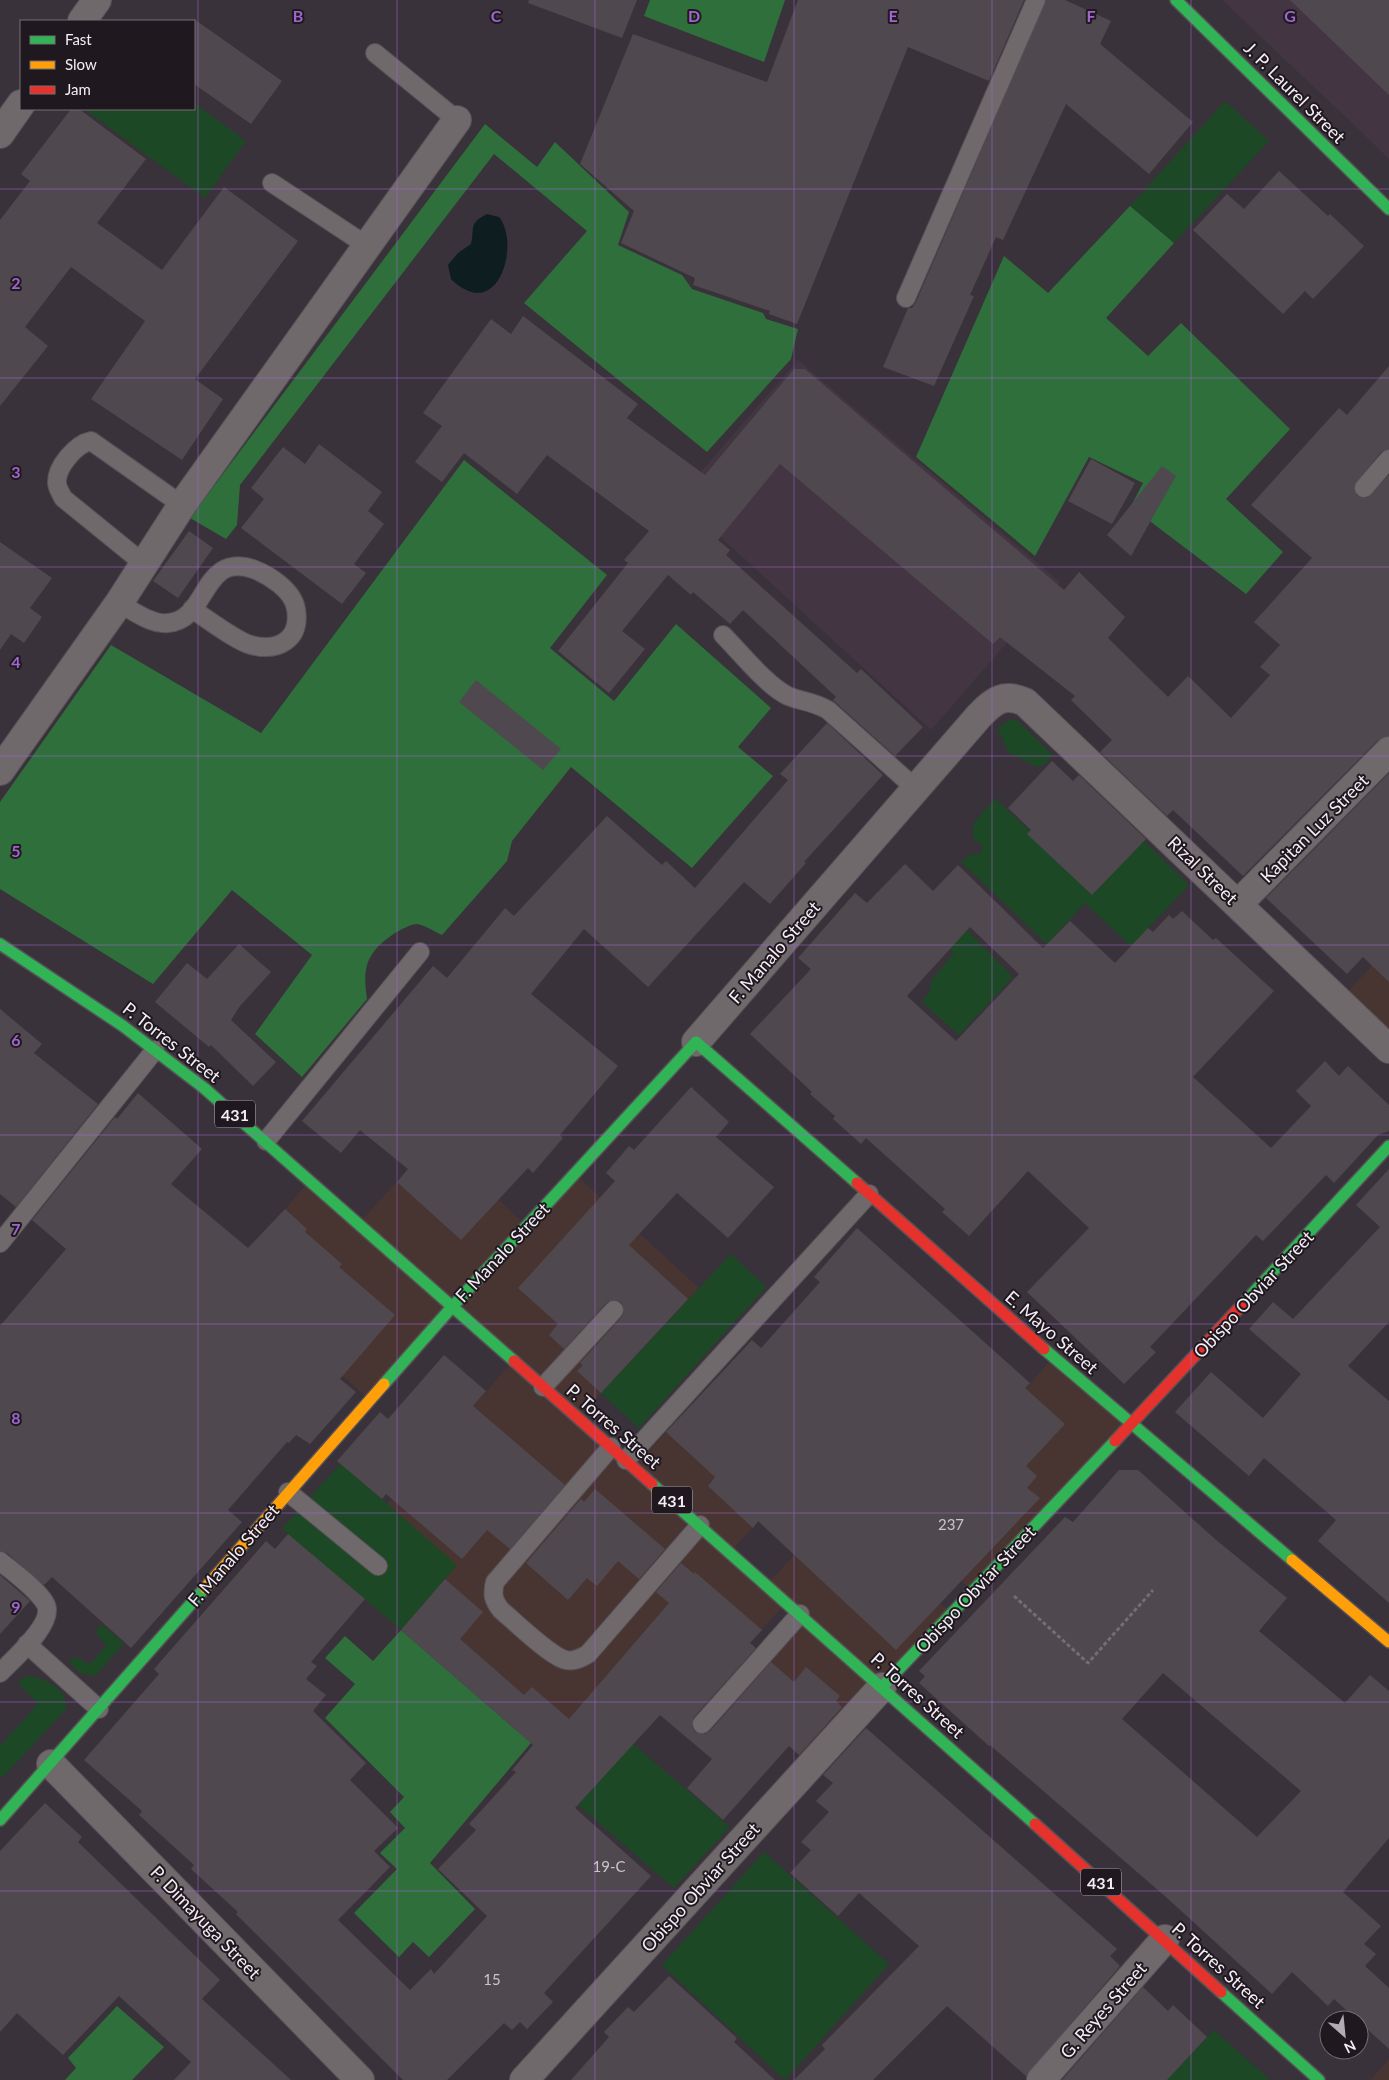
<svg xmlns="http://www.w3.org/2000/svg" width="1389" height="2080" viewBox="0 0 1389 2080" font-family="Lato,sans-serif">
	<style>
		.commercial { fill: #483532 }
		.education { fill: #433542 }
		.green { fill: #1c4825 }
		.forest { fill: #2e6f3c }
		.water { fill: #0d1d20 }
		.building { fill: #4f494f; fill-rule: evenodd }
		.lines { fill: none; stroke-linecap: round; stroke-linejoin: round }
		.lane-casing { stroke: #565157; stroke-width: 20 }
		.street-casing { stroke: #565157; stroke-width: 30 }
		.fast-casing { stroke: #565157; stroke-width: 14 }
		.slow-casing { stroke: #565157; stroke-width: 14 }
		.jam-casing { stroke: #565157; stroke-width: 14 }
		.path { stroke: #736e71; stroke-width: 3; stroke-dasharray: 4 2.5; stroke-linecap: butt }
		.lane { stroke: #6f696c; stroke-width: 18 }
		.street { stroke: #6f696c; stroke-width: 28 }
		.fast { stroke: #30b455; stroke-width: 11 }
		.slow { stroke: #ff9f0a; stroke-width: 11 }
		.jam { stroke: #e5322d; stroke-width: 11 }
		.grid { fill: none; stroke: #a066d0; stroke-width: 1; stroke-opacity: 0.55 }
		.labels { text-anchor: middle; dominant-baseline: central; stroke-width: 4; stroke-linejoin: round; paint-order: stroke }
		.number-label { font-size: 15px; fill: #ccc4cc }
		.shield { fill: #1f191f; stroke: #b5adb6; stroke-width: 1 }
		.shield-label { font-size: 16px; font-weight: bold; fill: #f5edf6 }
		.street-label { font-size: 18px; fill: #f5edf6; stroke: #1f191f }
		.grid-label { font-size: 16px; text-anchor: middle; font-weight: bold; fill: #a066d0; stroke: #1f191f; stroke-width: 4; stroke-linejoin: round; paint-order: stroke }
	</style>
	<rect width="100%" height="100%" fill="#39323a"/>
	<g class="commercial">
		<path d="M 1389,947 L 1389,1044 L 1341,999 Z"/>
		<path d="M 434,1141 L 525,1224 L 452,1305 L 360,1222 Z"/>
		<path d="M 576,1175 L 699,1288 L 579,1417 L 453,1307 Z"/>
		<path d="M 309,1182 L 449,1307 L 367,1397 L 286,1327 L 207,1296 Z"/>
		<path d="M 752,1340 L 846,1427 L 731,1551 L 635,1466 Z"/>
		<path d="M 1053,1358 L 1128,1425 L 972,1591 L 901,1523 Z"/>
		<path d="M 512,1362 L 786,1603 L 714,1682 L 660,1715 L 647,1729 L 531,1743 L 401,1630 L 456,1565 L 387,1504 Z"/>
		<path d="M 871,1473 L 875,1541 L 951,1613 L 882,1684 L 768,1583 Z"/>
		<path d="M 800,1616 L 880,1687 L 809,1763 L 730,1695 Z"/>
		<path d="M 1389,2059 L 1389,2080 L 1370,2080 L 1373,2077 Z"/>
	</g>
	<g class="education">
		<path d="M 1222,0 L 1389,0 L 1389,159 L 1351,122 Z"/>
		<path d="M 798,360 L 1060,582 L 931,730 L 678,498 Z"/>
	</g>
	<g class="green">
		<path d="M 1225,101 L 1269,141 L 1174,243 L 1130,206 Z"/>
		<path d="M 194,103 L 246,141 L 205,198 L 84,109 L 194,109 Z"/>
		<path d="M 1012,719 L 1018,721 L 1053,755 L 1045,764 L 1037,767 L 1009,753 L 997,728 Z"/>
		<path d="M 995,798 L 1030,831 L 1028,834 L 1092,895 L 1144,841 L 1189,885 L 1131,946 L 1085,903 L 1047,944 L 961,862 L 970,855 L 980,854 L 983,846 L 973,838 L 973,824 Z"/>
		<path d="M 966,929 L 1013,977 L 959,1035 L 922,1002 L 930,991 L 931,981 L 954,953 L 948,948 Z"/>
		<path d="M 731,1254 L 766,1287 L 639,1428 L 601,1393 Z"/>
		<path d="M 341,1463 L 457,1565 L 401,1630 L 282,1529 Z"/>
		<path d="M 101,1624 L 124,1643 L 97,1674 L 92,1676 L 80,1673 L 69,1662 L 75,1657 L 90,1664 L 106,1646 L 96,1632 Z"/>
		<path d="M 30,1676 C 48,1680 67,1688 66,1709 L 4,1776 L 0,1776 L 0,1746 L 38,1704 L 18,1683 L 24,1677 Z"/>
		<path d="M 632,1743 L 730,1827 L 674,1888 L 578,1805 Z"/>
		<path d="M 764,1852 L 889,1964 L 785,2080 L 662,1965 Z"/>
		<path d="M 1214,2030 L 1270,2080 L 1167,2080 Z"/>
	</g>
	<g class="forest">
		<path d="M 650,0 L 785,0 L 764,62 L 644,16 Z"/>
		<path d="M 485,124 L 537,167 L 555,142 L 629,212 L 618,245 L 682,275 L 692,289 L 763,313 L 766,319 L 798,329 L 791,359 L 707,452 L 524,303 L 587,231 L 494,154 L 240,485 L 237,525 L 226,539 L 190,518 Z"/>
		<path d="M 1130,206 L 1174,243 L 1106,318 L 1148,356 L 1181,323 L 1290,429 L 1226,499 L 1283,552 L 1246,594 L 1151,522 L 1129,510 L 1143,483 L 1089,457 L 1035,556 L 916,457 L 1004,256 L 1048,293 Z"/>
		<path d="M 464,460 L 607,575 L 550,648 L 614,701 L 676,624 L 771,708 L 738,747 L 773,776 L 692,868 L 571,767 L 512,841 L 507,861 L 442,935 C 435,932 425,925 417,924 C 410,924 401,930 395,933 C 367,952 362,966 367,999 L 302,1077 L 255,1034 L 312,955 L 232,890 L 153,984 L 0,889 L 0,802 L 111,645 L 261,733 Z"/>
		<path d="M 401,1630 L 531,1743 L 430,1863 L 475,1909 L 429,1957 L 413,1942 L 399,1957 L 354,1913 L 397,1869 L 380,1853 L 405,1828 L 390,1812 L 404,1797 L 325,1718 L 355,1684 L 325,1658 L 345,1636 L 373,1661 Z"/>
		<path d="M 117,2006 L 164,2047 L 132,2080 L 65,2080 L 76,2068 L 68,2058 Z"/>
	</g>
	<path class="water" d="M 487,214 L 499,217 C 521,244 498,325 451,279 L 448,265 L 458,253 L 471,244 C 475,227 468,224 487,214 Z"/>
	<g class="building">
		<path d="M 529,0 L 637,0 L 622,38 L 528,3 Z"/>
		<path d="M 798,0 L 1024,0 L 989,81 L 908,47 L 797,324 L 769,314 L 770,311 L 693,285 L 695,278 L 621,243 L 634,211 L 580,164 L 633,34 L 767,82 Z"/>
		<path d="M 1046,0 L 1065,0 L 1111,21 L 1100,44 L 1193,122 L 1149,174 L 1066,104 L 1003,240 L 996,237 L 970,295 L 974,296 L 934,386 L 883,367 L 908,308 L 912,308 L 916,302 Z"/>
		<path d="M 1290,0 L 1389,0 L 1389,95 Z"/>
		<path d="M 194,19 L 282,81 L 251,124 L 194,84 Z"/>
		<path d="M 71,109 L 79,109 L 146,159 L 97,223 L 162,270 L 224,187 L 298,241 L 195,379 L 223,399 L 182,460 L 91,399 L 145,321 L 71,267 L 25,327 L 48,346 L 0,406 L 0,220 L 30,181 L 21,174 Z"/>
		<path d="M 1279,171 L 1328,216 L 1330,214 L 1364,246 L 1313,299 L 1305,291 L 1283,314 L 1193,230 L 1227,194 L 1244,209 Z"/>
		<path d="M 523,316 L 638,404 L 627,418 L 705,475 L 794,369 L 805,369 L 1064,590 L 1079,572 L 1125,617 L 1108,638 L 1168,697 L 1188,676 L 1231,718 L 1270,675 L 1260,667 L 1280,645 L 1254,622 L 1312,558 L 1251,505 L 1339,408 L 1347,415 L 1389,366 L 1389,449 L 1381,452 L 1354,486 L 1357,496 L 1367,498 L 1389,475 L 1389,736 L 1378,740 L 1243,876 L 1173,810 L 1167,816 L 1100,752 L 1112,740 L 1071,700 L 1075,696 L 1000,637 L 993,644 L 780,464 L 718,540 L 730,550 L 726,555 L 857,673 L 861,669 L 923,727 L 895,756 L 833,700 L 836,697 L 743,610 L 730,624 L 693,592 L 691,595 L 668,575 L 622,631 L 645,649 L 609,693 L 558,651 L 628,563 L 624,560 L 649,531 L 547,455 L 517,494 L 464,453 L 442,482 L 415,462 L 442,426 L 423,413 L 491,319 L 511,334 Z"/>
		<path d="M 319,444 L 382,492 L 368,511 L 384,524 L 354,564 L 366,573 L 342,604 L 241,528 L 264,499 L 251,488 L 283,447 L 305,464 Z"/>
		<path d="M 1091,459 L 1135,483 L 1112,524 L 1068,501 Z"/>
		<path d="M 1162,466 L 1176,476 L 1131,556 L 1107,535 Z"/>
		<path d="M 189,531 L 213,548 L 178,598 L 153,581 Z"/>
		<path d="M 0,542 L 52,578 L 30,608 L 42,617 L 24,643 L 11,634 L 0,650 Z"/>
		<path d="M 476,680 L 561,749 L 543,770 L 459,702 Z"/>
		<path d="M 827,723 L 883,775 L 804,862 L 806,863 L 770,904 L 744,882 L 648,987 L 584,929 L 531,994 L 618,1066 L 560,1135 L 563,1138 L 533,1173 L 528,1168 L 461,1240 L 397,1182 L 408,1169 L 360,1130 L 341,1153 L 302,1121 L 433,966 L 447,978 L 505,908 L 514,916 L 607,816 L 662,865 L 666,861 L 695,888 L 788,780 L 780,774 Z"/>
		<path d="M 1052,761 L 1073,781 L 1079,775 L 1146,839 L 1092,895 L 1027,834 L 1031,830 L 1008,808 Z"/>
		<path d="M 1389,773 L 1389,982 L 1363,957 L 1347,974 L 1266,898 Z"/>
		<path d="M 905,864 L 933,891 L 958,865 L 1043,948 L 1070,921 L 1115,963 L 1148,928 L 1153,932 L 1169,915 L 1173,919 L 1182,911 L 1213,940 L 1216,938 L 1274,991 L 1193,1077 L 1271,1148 L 1311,1106 L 1296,1091 L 1325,1061 L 1339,1076 L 1348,1066 L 1389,1105 L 1389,1131 L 1378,1135 L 1334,1183 L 1326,1175 L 1263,1241 L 1256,1235 L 1150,1347 L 1156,1352 L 1124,1384 L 1027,1292 L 1089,1228 L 1028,1171 L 969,1236 L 942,1212 L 945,1209 L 866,1138 L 861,1144 L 833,1119 L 835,1116 L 810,1094 L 812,1092 L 750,1034 L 811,969 L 798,958 L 855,893 L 867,903 ZM 970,927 L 1019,974 L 956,1041 L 907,996 Z"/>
		<path d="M 239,944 L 271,972 L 240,1006 L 231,1020 L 276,1062 L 253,1086 L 211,1045 L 209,1047 L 155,1002 L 187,963 L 207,979 Z"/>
		<path d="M 0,1009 L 42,1044 L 34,1053 L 98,1104 L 16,1207 L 0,1194 Z"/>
		<path d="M 691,1087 L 729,1122 L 716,1137 L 774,1187 L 728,1238 L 677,1193 L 629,1245 L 688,1299 L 601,1393 L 577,1371 L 583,1365 L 580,1363 L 622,1317 L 624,1312 L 622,1303 L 616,1300 L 607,1302 L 564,1349 L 549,1335 L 558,1324 L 518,1288 L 615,1181 L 606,1173 L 629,1146 L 634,1150 Z"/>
		<path d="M 138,1093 L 202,1149 L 171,1184 L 248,1248 L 285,1209 L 307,1229 L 305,1232 L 342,1264 L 339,1267 L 395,1315 L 340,1379 L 356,1392 L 310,1444 L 296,1435 L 289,1443 L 287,1442 L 228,1510 L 242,1522 L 131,1648 L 52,1577 L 44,1585 L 7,1553 L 0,1551 L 0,1326 L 66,1249 L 32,1220 L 115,1117 L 117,1119 Z"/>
		<path d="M 1389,1169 L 1389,1322 L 1348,1366 L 1389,1401 L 1389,1603 L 1318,1541 L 1336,1520 L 1264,1458 L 1249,1476 L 1175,1412 L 1211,1372 L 1263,1418 L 1301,1374 L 1249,1329 L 1273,1302 L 1293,1319 L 1380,1227 L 1356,1205 Z"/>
		<path d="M 857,1228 L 1030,1383 L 1025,1388 L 1065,1424 L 1026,1466 L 1037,1476 L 1027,1488 L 1040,1498 L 896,1650 L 758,1521 L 753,1528 L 708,1486 L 715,1477 L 666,1432 L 752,1340 L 761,1348 L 820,1282 L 814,1277 Z"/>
		<path d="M 444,1355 L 486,1391 L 473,1406 L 565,1485 L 510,1549 L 487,1530 L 462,1559 L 386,1494 L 382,1499 L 337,1461 L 380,1412 L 388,1419 Z"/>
		<path d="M 1119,1470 L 1138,1470 L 1215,1539 L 1287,1598 L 1259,1631 L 1345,1703 L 1370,1675 L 1389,1691 L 1389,1838 L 1343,1892 L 1381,1926 L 1364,1944 L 1376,1954 L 1365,1966 L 1389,1988 L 1389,2049 L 1334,1999 L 1328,2006 L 1292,1972 L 1272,1994 L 1166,1897 L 990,1745 L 989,1746 L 919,1683 L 925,1676 L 919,1671 L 1065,1517 L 1073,1522 ZM 1163,1673 L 1301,1791 L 1257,1837 L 1122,1719 Z"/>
		<path d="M 595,1489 L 665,1549 L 639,1579 L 618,1561 L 597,1586 L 587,1578 L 568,1600 L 526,1563 L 581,1499 L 584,1502 Z"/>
		<path d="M 288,1534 L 365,1599 L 311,1662 L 317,1666 L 306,1679 L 326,1695 L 313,1711 L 366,1763 L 350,1780 L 398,1828 L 374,1851 L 390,1867 L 338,1920 L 410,1990 L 431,1969 L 434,1974 L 487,1916 L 438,1869 L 476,1830 L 469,1824 L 516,1772 L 512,1770 L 533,1745 L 401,1630 L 445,1579 L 483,1612 L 460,1639 L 524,1695 L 532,1687 L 569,1719 L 669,1603 L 656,1592 L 681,1563 L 694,1574 L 695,1572 L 762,1630 L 750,1643 L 756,1648 L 694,1717 L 692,1727 L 695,1732 L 705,1734 L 710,1731 L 771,1662 L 794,1682 L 806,1667 L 840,1696 L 836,1701 L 842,1707 L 799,1755 L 789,1746 L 723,1820 L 687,1788 L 712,1759 L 660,1715 L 575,1808 L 651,1876 L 544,1993 L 553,2002 L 527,2029 L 520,2022 L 512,2030 L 504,2023 L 447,2080 L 403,2080 L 236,1914 L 238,1912 L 191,1869 L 194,1865 L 139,1815 L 142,1811 L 84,1760 L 159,1674 L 154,1669 L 266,1541 L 275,1549 Z"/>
		<path d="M 0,1575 L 30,1601 L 0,1634 Z"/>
		<path d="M 866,1728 L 1117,1949 L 1110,1956 L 1120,1966 L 1026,2076 L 947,2006 L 873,2080 L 794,2080 L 825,2049 L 822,2045 L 919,1946 L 859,1893 L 838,1916 L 790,1873 L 811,1850 L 801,1842 L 829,1812 L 816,1801 L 833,1783 L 823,1775 Z"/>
		<path d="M 45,1803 L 82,1837 L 78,1842 L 220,1980 L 202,1999 L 291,2080 L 174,2080 L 191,2062 L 119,1996 L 63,2055 L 17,2013 L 0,2032 L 0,1851 Z"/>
		<path d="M 669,1976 L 737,2038 L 734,2042 L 775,2080 L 571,2080 L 609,2037 L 604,2032 L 628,2007 L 634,2012 Z"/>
		<path d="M 1143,1987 L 1168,2011 L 1173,2005 L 1207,2037 L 1167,2080 L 1062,2080 Z"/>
	</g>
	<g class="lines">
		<defs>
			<g id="lane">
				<path d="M 375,53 L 457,120"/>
				<path d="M 272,183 L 366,245"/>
				<path d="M 906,298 L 1036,0"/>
				<path d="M 1364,488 L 1389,459"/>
				<path d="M 143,563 L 63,498 C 61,493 57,488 57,483 C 56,467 76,444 91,441 L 182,505"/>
				<path d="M 119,603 C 133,611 152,625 168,623 C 209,620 201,552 253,569 C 269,575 293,590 296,609 C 301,640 278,652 251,645 C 236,641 206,618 192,609"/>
				<path d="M 723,635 C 741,653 766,685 788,696 C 803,702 812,701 828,710 L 915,788"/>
				<path d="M 266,1141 L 420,952"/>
				<path d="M 0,1243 L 155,1050"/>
				<path d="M 543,1387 L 614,1310"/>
				<path d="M 611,1447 L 495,1582 C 492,1594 493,1600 501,1610 C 514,1621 551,1657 566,1660 C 574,1662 581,1658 588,1654 L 700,1525"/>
				<path d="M 626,1460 L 869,1194"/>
				<path d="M 288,1492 L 378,1566"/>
				<path d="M 0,1561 C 13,1572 36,1588 45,1603 C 57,1622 13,1659 0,1673"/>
				<path d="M 27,1644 L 99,1709"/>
				<path d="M 702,1724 L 800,1614"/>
			</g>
			<g id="street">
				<path d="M 82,21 L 97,0"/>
				<path d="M 0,134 L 21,104"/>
				<path d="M 0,771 L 119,603 L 182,505 L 457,120"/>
				<path d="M 1238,904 L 1389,751"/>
				<path d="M 696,1042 L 979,716 C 994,700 1004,693 1025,702 L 1389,1049"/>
				<path d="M 51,1764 L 360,2080"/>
				<path d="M 524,2080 L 882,1687"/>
				<path d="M 1041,2080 L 1165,1939"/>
			</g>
			<g id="fast">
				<path d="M 1176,0 L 1389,209"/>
				<path d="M 0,944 L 123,1026 L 204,1088 L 514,1361"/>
				<path d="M 1242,1305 L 1389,1146"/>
				<path d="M 452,1307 L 696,1042 L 857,1183"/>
				<path d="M 1044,1349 L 1292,1560"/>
				<path d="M 384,1384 L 452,1307"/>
				<path d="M 652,1484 L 1035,1824"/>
				<path d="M 882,1687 L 1115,1441"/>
				<path d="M 0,1820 L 205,1588"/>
				<path d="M 1221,1992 L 1319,2080"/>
			</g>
			<g id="slow">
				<path d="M 1292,1560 L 1389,1642"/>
				<path d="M 205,1588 L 384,1384"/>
			</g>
			<g id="jam">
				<path d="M 857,1183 L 1044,1349"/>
				<path d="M 514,1361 L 652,1484"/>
				<path d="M 1115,1441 L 1242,1305"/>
				<path d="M 1035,1824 L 1221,1992"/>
			</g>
		</defs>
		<use href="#lane" class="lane-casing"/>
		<use href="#street" class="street-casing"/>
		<use href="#fast" class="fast-casing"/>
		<use href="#slow" class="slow-casing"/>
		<use href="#jam" class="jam-casing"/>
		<path class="path" d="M 1014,1596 L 1088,1663 L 1153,1590"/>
		<use href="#lane" class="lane"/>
		<use href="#street" class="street"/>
		<use href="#fast" class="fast"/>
		<use href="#slow" class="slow"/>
		<use href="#jam" class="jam"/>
	</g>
	<path class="grid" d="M 198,0 L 198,2080M 397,0 L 397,2080M 595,0 L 595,2080M 794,0 L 794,2080M 992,0 L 992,2080M 1191,0 L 1191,2080M 0,189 L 1389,189M 0,378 L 1389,378M 0,567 L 1389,567M 0,756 L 1389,756M 0,945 L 1389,945M 0,1135 L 1389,1135M 0,1324 L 1389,1324M 0,1513 L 1389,1513M 0,1702 L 1389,1702M 0,1891 L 1389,1891"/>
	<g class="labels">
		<g class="number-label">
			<text x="951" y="1524">237</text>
			<text x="609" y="1866">19-C</text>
			<text x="492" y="1979">15</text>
		</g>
		<g class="shield">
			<rect x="215" y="1100.5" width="40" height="27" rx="4"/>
			<rect x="652" y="1486.5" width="40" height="27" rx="4"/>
			<rect x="1081" y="1868.5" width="40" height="27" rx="4"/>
		</g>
		<g class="shield-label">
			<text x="235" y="1114">431</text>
			<text x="672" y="1500">431</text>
			<text x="1101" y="1882">431</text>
		</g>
		<g class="street-label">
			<text transform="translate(1295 92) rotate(45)">J. P. Laurel Street</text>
			<text transform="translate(1314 828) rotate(-45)">Kapitan Luz Street</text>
			<text transform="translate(1203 870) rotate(44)">Rizal Street</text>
			<text transform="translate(774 952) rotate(-49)">F. Manalo Street</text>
			<text transform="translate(172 1042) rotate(38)">P. Torres Street</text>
			<text transform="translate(502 1252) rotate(-47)">F. Manalo Street</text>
			<text transform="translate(1253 1294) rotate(-47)">Obispo Obviar Street</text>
			<text transform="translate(1052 1332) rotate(41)">E. Mayo Street</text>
			<text transform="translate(614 1426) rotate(41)">P. Torres Street</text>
			<text transform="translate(233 1555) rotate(-49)">F. Manalo Street</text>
			<text transform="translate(975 1589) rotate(-47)">Obispo Obviar Street</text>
			<text transform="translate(918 1695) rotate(42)">P. Torres Street</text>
			<text transform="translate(700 1887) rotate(-48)">Obispo Obviar Street</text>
			<text transform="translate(206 1922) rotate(46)">P. Dimayuga Street</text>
			<text transform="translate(1219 1965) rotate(42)">P. Torres Street</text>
			<text transform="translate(1103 2010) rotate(-49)">G. Reyes Street</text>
		</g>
	</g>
	<g class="grid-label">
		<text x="298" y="22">B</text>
		<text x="496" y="22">C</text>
		<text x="694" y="22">D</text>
		<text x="893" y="22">E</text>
		<text x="1091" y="22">F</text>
		<text x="1290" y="22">G</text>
		<text x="16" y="289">2</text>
		<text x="16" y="478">3</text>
		<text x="16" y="668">4</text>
		<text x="16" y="857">5</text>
		<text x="16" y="1046">6</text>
		<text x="16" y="1235">7</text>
		<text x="16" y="1424">8</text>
		<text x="16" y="1613">9</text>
	</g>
	<rect x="20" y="20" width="175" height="90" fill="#1f191f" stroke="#756e75"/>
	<rect x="30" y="36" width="25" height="8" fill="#30b455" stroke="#756e75"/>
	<text x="65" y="45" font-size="15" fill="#f5edf6">Fast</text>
	<rect x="30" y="61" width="25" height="8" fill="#ff9f0a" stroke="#756e75"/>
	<text x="65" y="70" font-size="15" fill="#f5edf6">Slow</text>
	<rect x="30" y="86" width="25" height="8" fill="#e5322d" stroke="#756e75"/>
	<text x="65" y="95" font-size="15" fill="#f5edf6">Jam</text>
	<g transform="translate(1344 2035) rotate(153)"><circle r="24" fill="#1f191f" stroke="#756e75"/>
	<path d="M0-4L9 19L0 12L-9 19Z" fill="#b3acb4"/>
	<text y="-8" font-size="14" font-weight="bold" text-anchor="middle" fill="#f5edf6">N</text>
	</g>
</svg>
